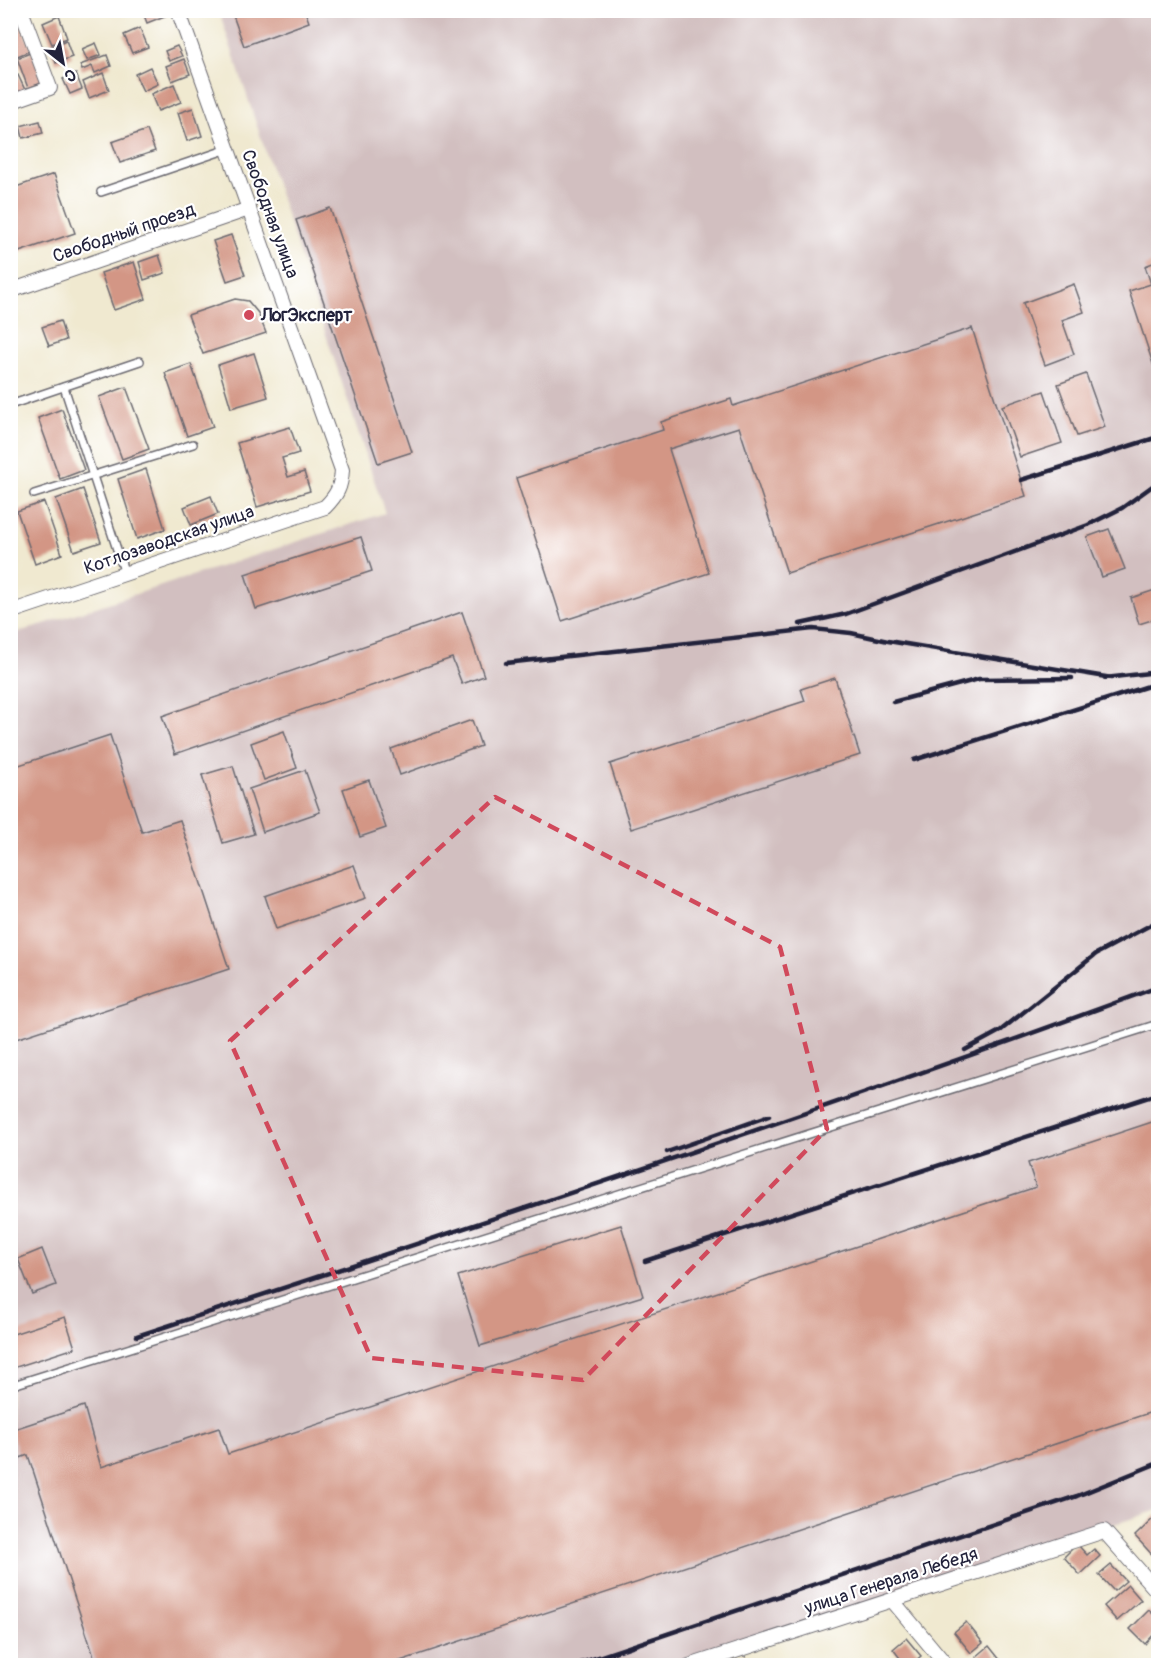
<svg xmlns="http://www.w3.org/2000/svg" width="1169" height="1676" viewBox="0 0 1169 1676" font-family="Pangolin,sans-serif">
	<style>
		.industrial { fill: #d2bfc0 }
		.building { fill: #d39685 }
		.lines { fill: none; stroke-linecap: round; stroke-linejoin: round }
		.service-casing { stroke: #6a686f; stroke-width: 10 }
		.minor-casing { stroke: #6a686f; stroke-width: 16 }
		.service { stroke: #fff; stroke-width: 7 }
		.minor { stroke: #fff; stroke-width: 14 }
		.rail { stroke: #22223b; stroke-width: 4.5 }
		.marked { fill: none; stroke: #d1495b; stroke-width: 4.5; stroke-dasharray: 12 8; stroke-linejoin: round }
		.poi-dot { fill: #d1495b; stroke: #fff; stroke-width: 2 }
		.labels { text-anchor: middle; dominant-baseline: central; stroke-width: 4.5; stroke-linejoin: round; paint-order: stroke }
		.street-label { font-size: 18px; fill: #22223b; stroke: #fff }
		.poi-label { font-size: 18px; font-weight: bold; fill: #22223b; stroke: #fff; text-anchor: start }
	</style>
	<rect width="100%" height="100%" fill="#fff"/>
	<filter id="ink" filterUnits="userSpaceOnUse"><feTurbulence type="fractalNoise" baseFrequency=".0167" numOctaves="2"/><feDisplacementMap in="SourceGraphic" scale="12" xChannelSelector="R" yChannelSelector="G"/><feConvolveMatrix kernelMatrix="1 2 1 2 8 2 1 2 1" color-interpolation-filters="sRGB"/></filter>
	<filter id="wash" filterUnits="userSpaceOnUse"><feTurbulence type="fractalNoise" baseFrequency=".008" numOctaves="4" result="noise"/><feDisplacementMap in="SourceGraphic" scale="24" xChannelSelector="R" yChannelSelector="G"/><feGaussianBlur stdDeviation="1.35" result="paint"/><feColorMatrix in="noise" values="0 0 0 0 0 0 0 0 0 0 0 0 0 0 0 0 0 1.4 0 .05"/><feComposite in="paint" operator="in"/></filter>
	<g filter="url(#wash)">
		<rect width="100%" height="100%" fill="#f0e9d0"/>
		<path class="industrial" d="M 219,11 L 1158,11 L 1158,1510 L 682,1665 L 11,1665 L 10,635 L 385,513 Z"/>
		<g id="blocks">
			<g class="building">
				<path d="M 142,10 L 166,10 L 167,15 L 147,23 Z"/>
				<path d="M 231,10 L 314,10 L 314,11 L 306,14 L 309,22 L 244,46 Z"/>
				<path d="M 59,16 L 67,38 L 52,44 L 43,23 Z"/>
				<path d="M 20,22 L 32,50 L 15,57 L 10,45 L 10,26 Z"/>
				<path d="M 140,28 L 148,47 L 132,53 L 124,35 Z"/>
				<path d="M 66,40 L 72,57 L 56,63 L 50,47 Z"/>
				<path d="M 96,43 L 101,55 L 87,60 L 82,49 Z"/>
				<path d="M 177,46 L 182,56 L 169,61 L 165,51 Z"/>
				<path d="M 33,52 L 44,82 L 28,88 L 17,58 Z"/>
				<path d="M 107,55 L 111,66 L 95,73 L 92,66 L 82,70 L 80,65 Z"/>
				<path d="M 184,59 L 190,74 L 172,81 L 166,66 Z"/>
				<path d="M 150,67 L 158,84 L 143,91 L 135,74 Z"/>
				<path d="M 103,73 L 109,90 L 89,98 L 83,82 Z"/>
				<path d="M 76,74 L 82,89 L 70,94 L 63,79 Z"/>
				<path d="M 18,75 L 25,90 L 15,95 L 10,79 Z"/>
				<path d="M 174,84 L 181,102 L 158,111 L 151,94 Z"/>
				<path d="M 193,108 L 202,136 L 187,141 L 178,113 Z"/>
				<path d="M 40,121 L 43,133 L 23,138 L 20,126 Z"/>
				<path d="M 147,130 L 155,151 L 120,163 L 112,142 Z"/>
				<path d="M 54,174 L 75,233 L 16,253 L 10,237 L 10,189 Z"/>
				<path d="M 330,208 L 412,452 L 378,463 L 296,220 Z"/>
				<path d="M 231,235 L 245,275 L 227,281 L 213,241 Z"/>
				<path d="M 159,255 L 165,273 L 144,280 L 139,262 Z"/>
				<path d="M 1158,261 L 1158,379 L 1129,291 L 1151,284 L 1145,266 Z"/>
				<path d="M 134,262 L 146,299 L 114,310 L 101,273 Z"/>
				<path d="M 1074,284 L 1084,312 L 1062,320 L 1074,354 L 1045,365 L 1023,303 Z"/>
				<path d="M 235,299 L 248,301 L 258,313 L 266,333 L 203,354 L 188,315 Z"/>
				<path d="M 60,321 L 66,340 L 49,346 L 42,327 Z"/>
				<path d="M 972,328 L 1026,496 L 787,573 L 739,427 L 669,449 L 709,573 L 562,621 L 516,478 L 663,430 L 661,422 L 731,399 L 733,406 Z"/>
				<path d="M 254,353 L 268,397 L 231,408 L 218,365 Z"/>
				<path d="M 191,364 L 213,427 L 187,436 L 165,373 Z"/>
				<path d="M 1086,374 L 1105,427 L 1077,436 L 1058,384 Z"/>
				<path d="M 126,387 L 149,449 L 122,459 L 99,397 Z"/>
				<path d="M 1044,391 L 1062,443 L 1020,457 L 1002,406 Z"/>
				<path d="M 62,409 L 84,470 L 60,479 L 38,418 Z"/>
				<path d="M 290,427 L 299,453 L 282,458 L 288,477 L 304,472 L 310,491 L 257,507 L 237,443 Z"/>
				<path d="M 146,469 L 165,529 L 137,539 L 118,479 Z"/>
				<path d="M 83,489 L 101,542 L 74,551 L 56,499 Z"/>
				<path d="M 211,496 L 218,514 L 191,525 L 184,507 Z"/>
				<path d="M 44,502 L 62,554 L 35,564 L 17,511 Z"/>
				<path d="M 1109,529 L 1125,569 L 1102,577 L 1087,537 Z"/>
				<path d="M 361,537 L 372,571 L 256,609 L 245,574 Z"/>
				<path d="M 1158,589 L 1158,618 L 1139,624 L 1131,598 Z"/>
				<path d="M 462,612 L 484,676 L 462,684 L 452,658 L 175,754 L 162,716 Z"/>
				<path d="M 835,678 L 860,755 L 631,829 L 610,764 L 805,701 L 801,689 Z"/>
				<path d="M 472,720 L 481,746 L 400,775 L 391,749 Z"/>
				<path d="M 284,731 L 297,768 L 264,780 L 251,743 Z"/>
				<path d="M 110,735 L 142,832 L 180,820 L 229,969 L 10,1041 L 10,768 Z"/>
				<path d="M 233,766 L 254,834 L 223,843 L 202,775 Z"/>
				<path d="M 305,770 L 320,812 L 263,832 L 249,789 Z"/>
				<path d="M 369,780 L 386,828 L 360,837 L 343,789 Z"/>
				<path d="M 354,865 L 366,898 L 276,929 L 265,896 Z"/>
				<path d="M 1158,1120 L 1158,1410 L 385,1666 L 97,1666 L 28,1455 L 20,1458 L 11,1430 L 84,1406 L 101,1467 L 219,1428 L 228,1454 L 1036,1187 L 1028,1163 Z"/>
				<path d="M 621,1225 L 643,1296 L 480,1346 L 458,1276 Z"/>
				<path d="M 42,1249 L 56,1285 L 32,1294 L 18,1259 Z"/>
				<path d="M 65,1317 L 75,1348 L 10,1369 L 10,1335 Z"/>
				<path d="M 1158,1514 L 1158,1561 L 1135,1536 Z"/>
				<path d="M 1077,1544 L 1087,1555 L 1094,1549 L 1100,1556 L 1080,1575 L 1064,1557 Z"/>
				<path d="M 1111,1565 L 1126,1581 L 1114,1591 L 1099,1575 Z"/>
				<path d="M 1128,1585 L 1141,1600 L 1117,1621 L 1104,1606 Z"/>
				<path d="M 1149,1610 L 1158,1619 L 1158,1630 L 1145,1644 L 1130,1629 Z"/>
				<path d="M 966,1622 L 983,1643 L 971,1653 L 954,1632 Z"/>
				<path d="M 906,1638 L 921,1656 L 910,1666 L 906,1666 L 893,1649 Z"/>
				<path d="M 989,1646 L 1005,1666 L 983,1666 L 976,1657 Z"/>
				<path d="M 745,1655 L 748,1666 L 716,1666 L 716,1665 Z"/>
			</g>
		</g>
	</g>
	<g filter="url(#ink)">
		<use href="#blocks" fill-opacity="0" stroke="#6a686f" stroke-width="1.5"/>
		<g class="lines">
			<defs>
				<g id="service">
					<path d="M 101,192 L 228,149"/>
					<path d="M 64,387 L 125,574"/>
					<path d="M 10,405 L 140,361"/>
					<path d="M 34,494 L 193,444"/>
					<path d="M 10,1386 L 1158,1024"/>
				</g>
				<g id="minor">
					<path d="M 10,102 L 50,88 L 21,10"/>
					<path d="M 10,291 L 249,209"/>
					<path d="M 10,612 L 325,507 C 337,495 341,487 342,470 L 178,10"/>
					<path d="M 892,1600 L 947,1666"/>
					<path d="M 689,1666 L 1104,1531 L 1158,1592"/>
				</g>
			</defs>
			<use href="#service" class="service-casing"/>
			<use href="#minor" class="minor-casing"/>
			<use href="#service" class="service"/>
			<use href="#minor" class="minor"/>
			<g class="rail">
				<path d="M 1021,480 L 1158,437"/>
				<path d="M 800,624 L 846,614 L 1088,525 L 1122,508 L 1158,482"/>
				<path d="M 506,663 L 813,629 L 851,633 L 888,641 L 1112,678"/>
				<path d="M 1105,678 L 1158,672"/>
				<path d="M 893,702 L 979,679 L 1072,678"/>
				<path d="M 914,760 L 1158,683"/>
				<path d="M 965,1050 L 1000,1031 L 1096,954 L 1158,921"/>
				<path d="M 667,1152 L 769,1116"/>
				<path d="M 645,1261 L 1158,1094"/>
				<path d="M 137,1336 C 479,1224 821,1112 1158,987"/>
				<path d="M 572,1666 L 1077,1496 L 1158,1463"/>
			</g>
		</g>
	</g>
	<path class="marked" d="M 495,797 L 780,947 L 827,1129 L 583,1380 L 371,1358 L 230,1041 Z"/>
	<circle class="poi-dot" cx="249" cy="315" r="6"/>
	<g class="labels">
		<g class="street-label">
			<text transform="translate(270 214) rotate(70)">Свободная улица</text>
			<text transform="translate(124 233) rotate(-19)">Свободный проезд</text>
			<text transform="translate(169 540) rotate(-19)">Котлозаводская улица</text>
			<text transform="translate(891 1581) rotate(-18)">улица Генерала Лебедя</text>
		</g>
		<g class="poi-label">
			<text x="261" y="315">ЛогЭксперт</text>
		</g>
	</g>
	<rect width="1169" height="1676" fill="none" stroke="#fff" stroke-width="36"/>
	<g transform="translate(63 63) rotate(149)" stroke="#ffffff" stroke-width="4.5" paint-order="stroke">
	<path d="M0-4.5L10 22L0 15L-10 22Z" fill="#22223b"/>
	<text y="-9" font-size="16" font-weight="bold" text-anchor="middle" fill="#22223b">С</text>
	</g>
</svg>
